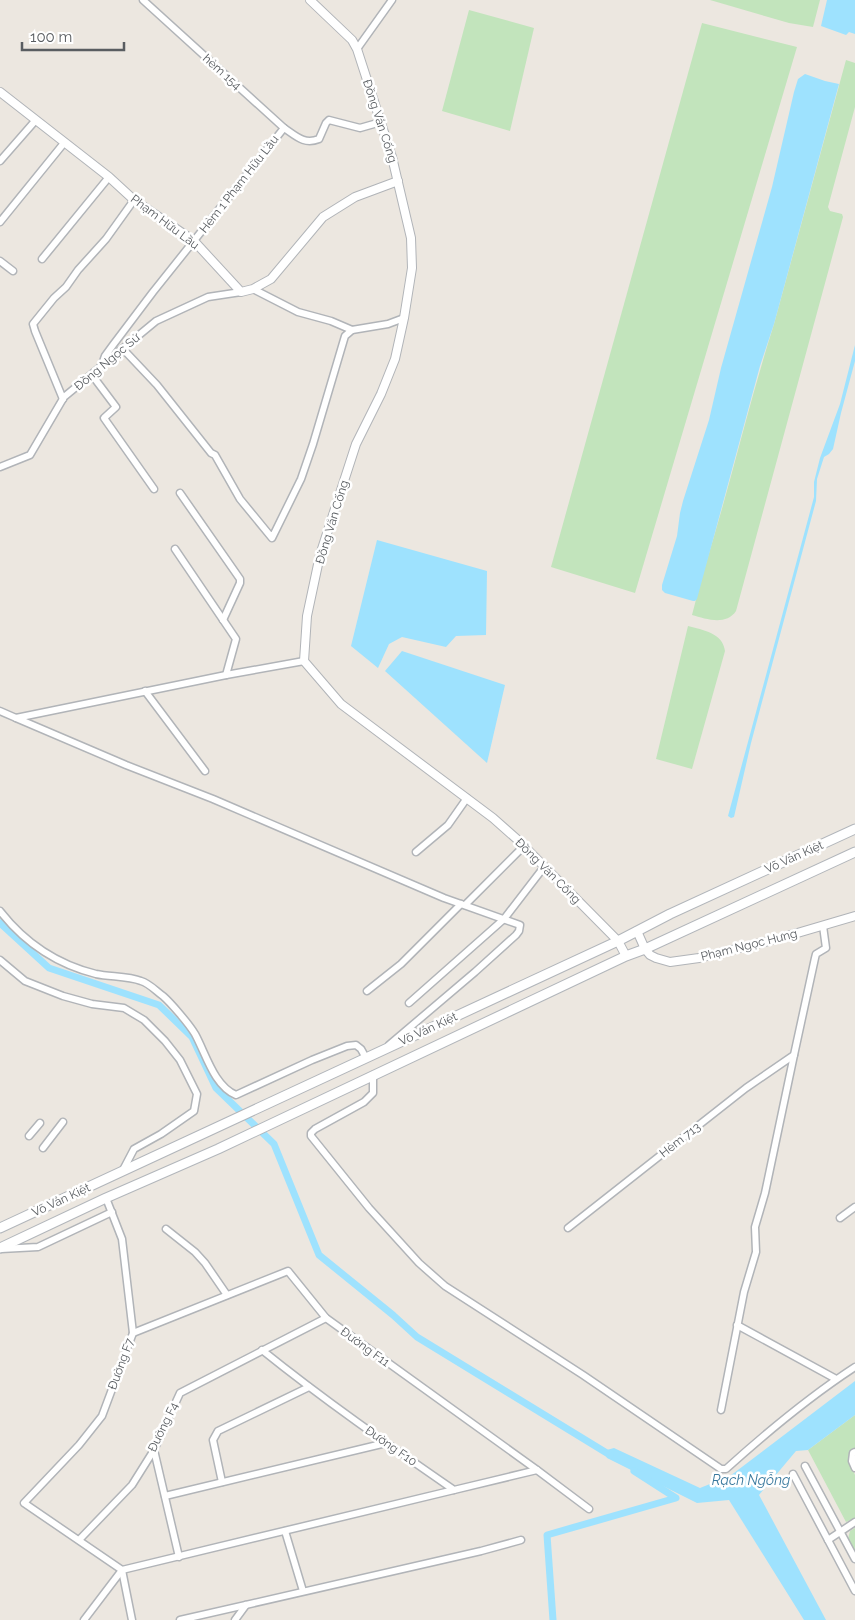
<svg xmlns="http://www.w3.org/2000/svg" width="855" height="1620" viewBox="0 0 855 1620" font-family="Raleway,sans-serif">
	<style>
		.green { fill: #c2e4bc }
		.water { fill: #9ee2fe }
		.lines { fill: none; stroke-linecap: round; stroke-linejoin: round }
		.canal { stroke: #9ee2fe; stroke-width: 7 }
		.minor-casing { stroke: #b1b4b8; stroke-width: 9 }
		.tertiary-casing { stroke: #b1b4b8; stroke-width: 10 }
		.secondary-casing { stroke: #b2b6bb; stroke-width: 11 }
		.minor { stroke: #fff; stroke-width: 6 }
		.tertiary { stroke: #fff; stroke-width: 8 }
		.secondary { stroke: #fff; stroke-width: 9 }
		.labels { text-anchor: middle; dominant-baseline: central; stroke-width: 5; stroke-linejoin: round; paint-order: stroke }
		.street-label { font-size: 12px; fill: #595d61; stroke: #fff }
		.water-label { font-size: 14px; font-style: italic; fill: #38789d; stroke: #fff }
	</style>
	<rect width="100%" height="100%" fill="#ece7e0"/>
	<g class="green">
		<path d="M 710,0 L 820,0 L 813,27 L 789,23 Z"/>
		<path d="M 469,10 L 534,28 L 510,131 L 442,111 Z"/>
		<path d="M 702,23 L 797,47 L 635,593 L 551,567 Z"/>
		<path d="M 846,60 L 855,63 L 855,107 L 828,207 L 830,211 L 842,214 L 843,217 L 736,611 C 726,626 706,619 692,615 C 701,578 713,541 723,505 C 740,444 755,384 774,324 Z"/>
		<path d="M 688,626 C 703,630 723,633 725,651 L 692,769 L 656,759 Z"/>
		<path d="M 855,1415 L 855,1448 L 852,1450 L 851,1465 L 855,1475 L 855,1518 L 846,1522 L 808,1450 Z"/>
		<path d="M 855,1528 L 855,1553 L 848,1539 L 850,1531 Z"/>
	</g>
	<g class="water">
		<path d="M 827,0 L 855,0 L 855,34 L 849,32 L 846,35 L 821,26 Z"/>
		<path d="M 805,74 L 825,81 L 839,84 L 774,324 L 760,366 L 697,599 L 695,601 L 693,601 L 665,593 L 662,590 L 662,585 L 677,536 L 680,513 L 683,501 L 709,420 L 721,368 L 772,187 L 794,92 L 798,79 Z"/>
		<path d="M 855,345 L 855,361 L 841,413 L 833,449 L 829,454 L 824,457 L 817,479 L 816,501 L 751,743 L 734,817 L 731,818 L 728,816 L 814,497 L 814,482 L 820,458 L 840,404 Z"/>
		<path d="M 377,540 L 487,571 L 486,635 L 456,636 L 446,647 L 402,637 L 389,644 L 378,668 L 351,646 Z"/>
		<path d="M 402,651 L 505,685 L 487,763 L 385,671 Z"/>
		<path d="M 855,1381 L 855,1415 L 808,1450 L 796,1451 L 759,1495 L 826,1620 L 804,1620 L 729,1500 L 697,1503 L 607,1458 L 603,1451 L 614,1448 L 700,1488 L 730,1476 Z"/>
	</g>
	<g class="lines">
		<g class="canal">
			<path d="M 0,923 L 49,968 L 159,1005 L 192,1037 L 216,1088 L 274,1144 L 319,1255 L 393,1315 L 417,1337 L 610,1455"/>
			<path d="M 553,1620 L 547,1535 L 676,1498 L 634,1471"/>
		</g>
		<defs>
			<g id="minor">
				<path d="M 143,0 L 284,128 C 296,136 304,145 319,139 L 326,123 L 329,120 L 360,128 L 381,122"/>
				<path d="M 357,49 L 392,0"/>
				<path d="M 0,161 L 35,121"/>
				<path d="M 0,222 L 64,143"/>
				<path d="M 42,259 L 109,177"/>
				<path d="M 0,261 L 13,271"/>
				<path d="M 253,289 L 298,312 L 331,321 L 352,330"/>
				<path d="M 123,349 L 157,385 L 211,453 L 215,455 L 240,499 L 272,538 L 301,479 L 313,444 L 345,336 L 352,330 L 388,324 L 404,318"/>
				<path d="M 101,367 L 105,356 L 113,345 L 153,292 L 284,128"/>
				<path d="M 92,375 L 116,407 L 104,418 L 154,489"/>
				<path d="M 63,399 L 35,331 L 33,324 L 54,298 L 66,287 L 78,270 L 106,239 L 134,200"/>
				<path d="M 0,467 L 30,455 L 64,397 L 156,321 L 208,297 L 241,292"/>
				<path d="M 180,493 L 240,579 L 240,583 L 223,620"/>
				<path d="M 175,549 L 236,639 L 226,675"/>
				<path d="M 145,691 L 205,771"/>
				<path d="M 0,711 L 16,718 L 226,675 L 304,661"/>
				<path d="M 16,718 L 126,765 L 213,799 L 444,898 L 520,925 L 519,931 L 516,935 L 475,972 L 389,1045"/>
				<path d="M 416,852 L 448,825 L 467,798"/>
				<path d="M 465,905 L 524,846"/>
				<path d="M 0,911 C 25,943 56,964 96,974 C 110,977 128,976 141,981 C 149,983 157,992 163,996 C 171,1003 189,1024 195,1034 C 206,1054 214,1086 236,1095 L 312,1060 L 347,1046 L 356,1045 L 361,1049 L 366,1058"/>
				<path d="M 0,960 L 25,981 L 63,996 L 92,1004 L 124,1008 L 144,1020 L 165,1041 L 180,1060 L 197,1094 L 194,1111 L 161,1134 L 134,1149 L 123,1170"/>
				<path d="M 367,991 L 401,964 L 461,904"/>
				<path d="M 409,1003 L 504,919 L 544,867"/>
				<path d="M 373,1075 L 373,1093 L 364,1102 L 315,1129 L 311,1133 L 311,1136 L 369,1208 L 419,1263 L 445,1286 L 583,1375 L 721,1469 L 726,1469 C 767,1432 809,1397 855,1367"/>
				<path d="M 29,1136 L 40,1123"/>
				<path d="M 43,1148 L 63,1122"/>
				<path d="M 106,1198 L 122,1239 L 133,1333 L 102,1416 L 79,1445 L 24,1503 L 122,1570 L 454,1490"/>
				<path d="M 840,1218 L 855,1207"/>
				<path d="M 568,1228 L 746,1088 L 794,1055 L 815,958 L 816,954 L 826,948 L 823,926"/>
				<path d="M 166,1229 L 195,1252 L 205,1263 L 227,1295"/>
				<path d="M 1,1249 L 38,1247 L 112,1212"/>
				<path d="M 737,1325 L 836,1379"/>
				<path d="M 133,1333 L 288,1271 L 326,1318 L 537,1470 L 589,1509"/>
				<path d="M 262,1350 C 324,1400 389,1445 454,1490 L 537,1470"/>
				<path d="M 721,1410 L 744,1292 L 756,1252 L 755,1227 L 765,1193 L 794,1055"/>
				<path d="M 154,1450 L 179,1557"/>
				<path d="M 855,1452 L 853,1453 L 852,1461 L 855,1468"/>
				<path d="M 805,1466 L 855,1559"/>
				<path d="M 793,1474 L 855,1591"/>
				<path d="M 222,1482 L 213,1440 L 218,1431 L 309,1387"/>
				<path d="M 165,1496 L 386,1443"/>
				<path d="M 285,1531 L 303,1591"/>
				<path d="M 79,1540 L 132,1485 L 154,1450 L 180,1393 L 326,1318"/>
				<path d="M 828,1540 L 855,1522"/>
				<path d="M 122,1570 L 132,1620"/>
				<path d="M 84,1620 L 122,1570"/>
				<path d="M 180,1620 L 481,1551 L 521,1540"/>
				<path d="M 235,1620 L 246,1605"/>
			</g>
			<g id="tertiary">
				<path d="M 310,0 L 352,40 L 357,49 L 392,157 L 411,238 L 412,268 L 404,318 L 395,359 L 381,394 L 356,444 L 320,555 L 307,616 L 304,661 L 341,704 L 493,818 L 519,841 L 618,941 L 626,956"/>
				<path d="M 0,92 L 109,177 L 134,200 L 194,241 L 241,292 L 253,289 L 271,279 L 323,217 L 355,197 L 398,181"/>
				<path d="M 637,931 L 645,949 L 650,955 L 656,958 L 670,962 L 699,958 L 777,939 L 855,916"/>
			</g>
			<g id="secondary">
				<path d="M 0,1228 L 618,941 L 670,914 L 855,829"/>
				<path d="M 0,1248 L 106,1198 L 218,1149 L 626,956 L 645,949 L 855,852"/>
			</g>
		</defs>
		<use href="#minor" class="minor-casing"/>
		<use href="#tertiary" class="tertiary-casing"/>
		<use href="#secondary" class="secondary-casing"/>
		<use href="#minor" class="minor"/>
		<use href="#tertiary" class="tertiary"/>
		<use href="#secondary" class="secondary"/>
	</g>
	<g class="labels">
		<g class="street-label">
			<text transform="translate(222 72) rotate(42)">hẻm 154</text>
			<text transform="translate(380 121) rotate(72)">Đồng Văn Cống</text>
			<text transform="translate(239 184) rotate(-52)">Hẻm 1 Phạm Hữu Lầu</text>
			<text transform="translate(165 222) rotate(37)">Phạm Hữu Lầu</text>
			<text transform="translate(107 362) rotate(-40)">Đồng Ngọc Sứ</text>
			<text transform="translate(332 522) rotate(-73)">Đồng Văn Cống</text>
			<text transform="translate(794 857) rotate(-24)">Võ Văn Kiệt</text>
			<text transform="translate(548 871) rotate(45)">Đồng Văn Cống</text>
			<text transform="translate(749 945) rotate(-14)">Phạm Ngọc Hưng</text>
			<text transform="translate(428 1029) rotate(-25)">Võ Văn Kiệt</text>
			<text transform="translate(680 1140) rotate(-38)">Hẻm 713</text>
			<text transform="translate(61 1200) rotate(-25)">Võ Văn Kiệt</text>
			<text transform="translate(365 1347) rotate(36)">Đường F11</text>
			<text transform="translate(121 1364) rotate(-70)">Đường F7</text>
			<text transform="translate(163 1427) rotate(-64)">Đường F4</text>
			<text transform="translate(391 1446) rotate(35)">Đường F10</text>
		</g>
		<g class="water-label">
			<text x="751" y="1480">Rạch Ngỗng</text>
		</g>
	</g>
	<path d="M22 42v8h102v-8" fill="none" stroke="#595d61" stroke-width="2.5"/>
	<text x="30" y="42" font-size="15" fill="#595d61" stroke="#ffffff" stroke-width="4" paint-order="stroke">100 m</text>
</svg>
